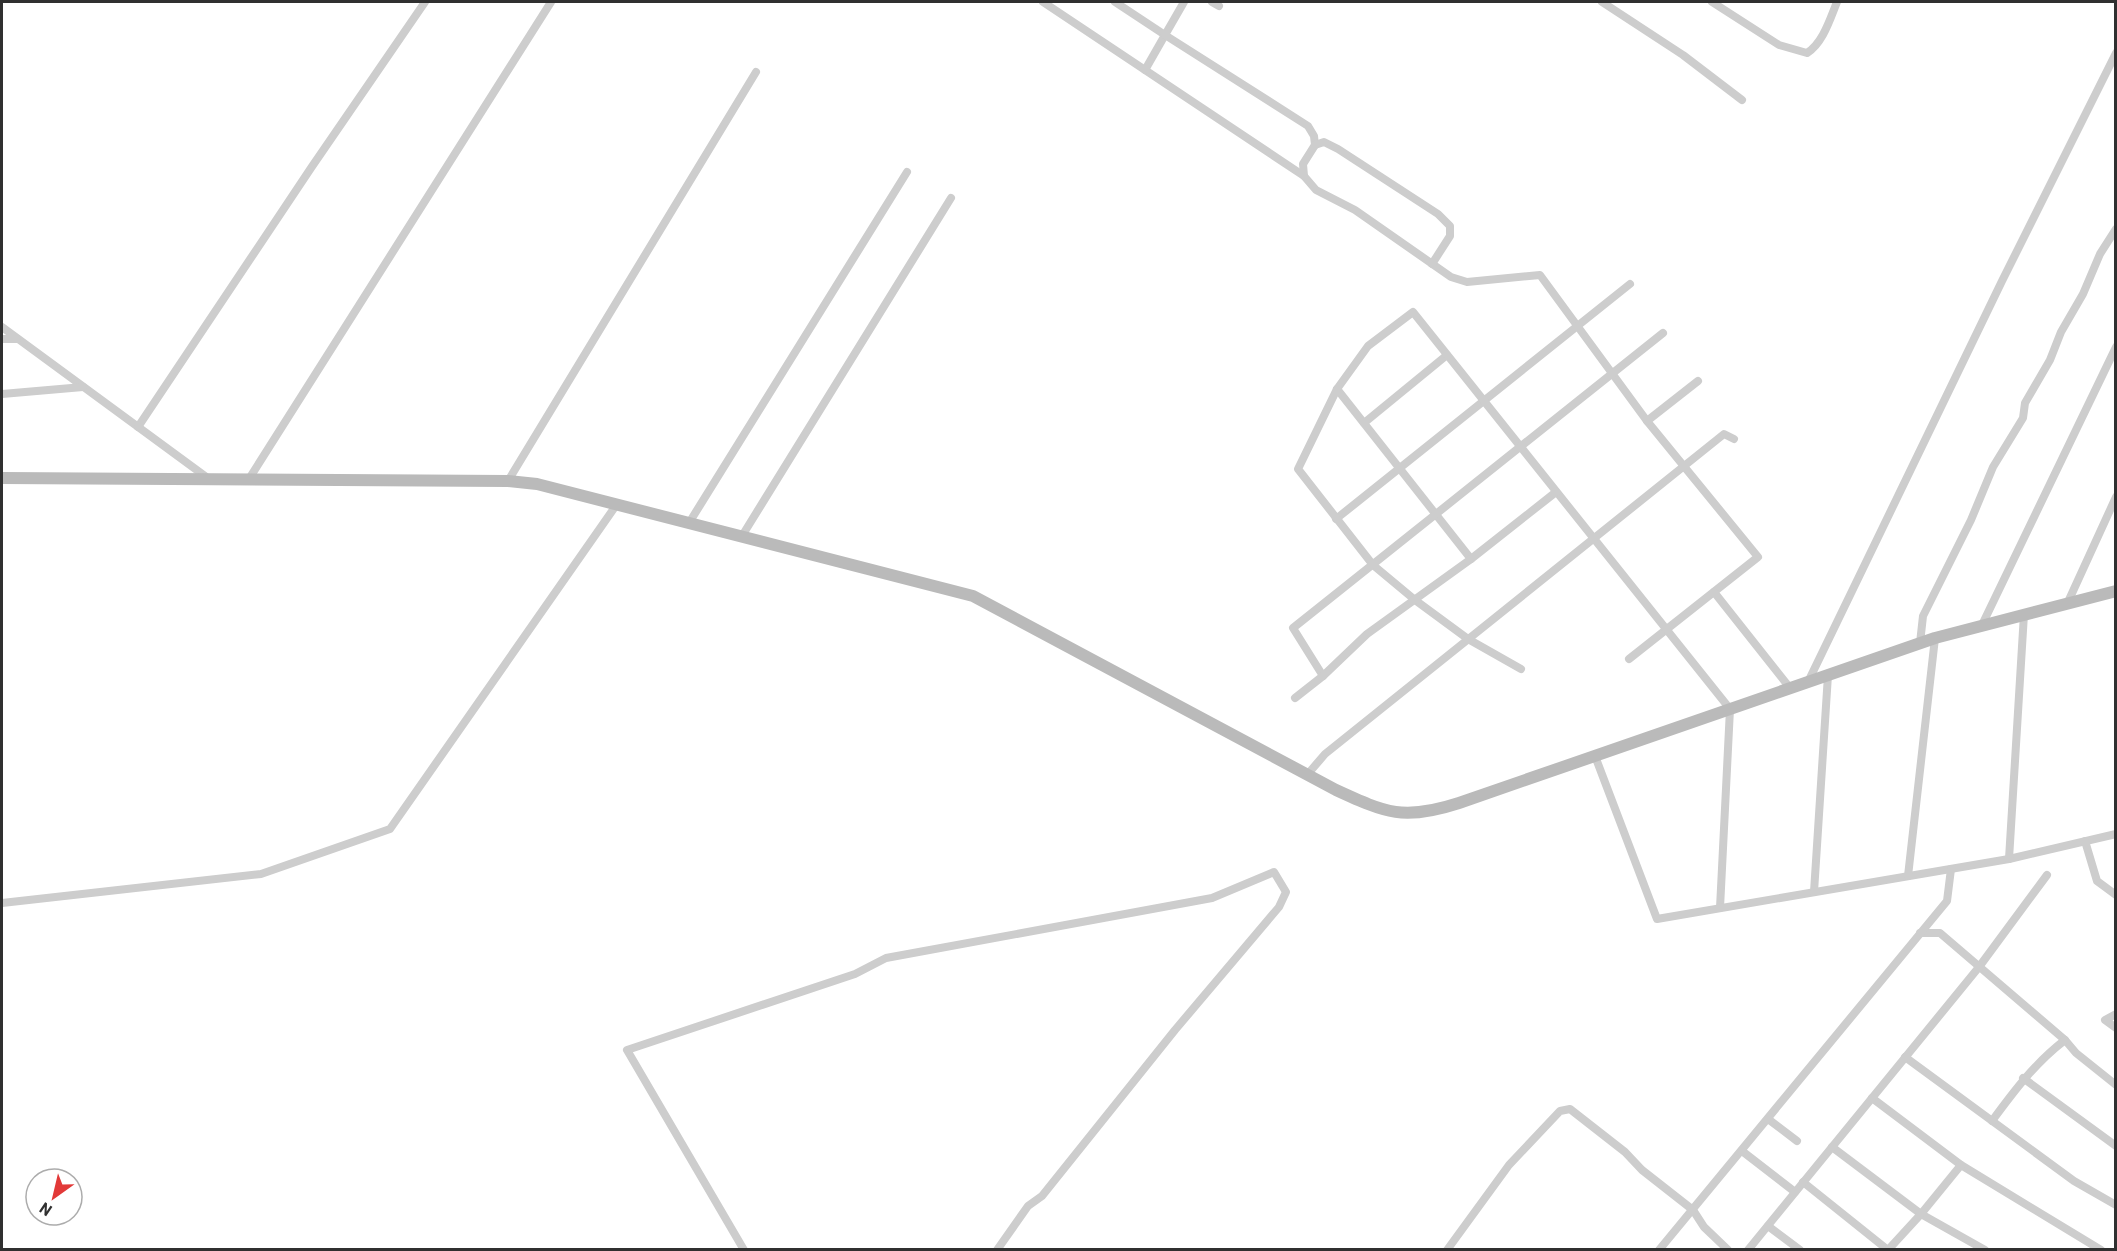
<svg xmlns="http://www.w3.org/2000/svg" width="2117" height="1251" viewBox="0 0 2117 1251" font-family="Barlow,sans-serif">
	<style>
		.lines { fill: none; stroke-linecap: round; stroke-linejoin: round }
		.street { stroke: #cdcdcd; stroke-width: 8 }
		.secondary { stroke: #bababa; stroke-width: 12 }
	</style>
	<rect width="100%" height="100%" fill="#fff"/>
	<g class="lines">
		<g class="street">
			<path d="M 1043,2 L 1304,176"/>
			<path d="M 1115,2 L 1165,35 L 1145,70"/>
			<path d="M 1184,2 L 1165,35 L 1308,126 L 1314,136 L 1315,145 L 1303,164 L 1304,176 L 1316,190 L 1355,210 L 1451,277 L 1467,282 L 1540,275 L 1647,421 L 1758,557 L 1629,659"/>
			<path d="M 1212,2 L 1219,6"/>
			<path d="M 1602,2 L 1683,55 L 1742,100"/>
			<path d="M 1712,2 L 1779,45 L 1807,53 C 1823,43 1830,19 1837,2"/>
			<path d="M 1315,145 L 1324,142 L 1338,149 L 1438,214 L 1450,226 L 1450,236 L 1432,264"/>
			<path d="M 2,327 L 209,479"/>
			<path d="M 2,339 L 17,339"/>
			<path d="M 1337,389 L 1471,559"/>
			<path d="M 2,394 L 83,387"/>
			<path d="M 1647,421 L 1698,381"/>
			<path d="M 1364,423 L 1447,355"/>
			<path d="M 138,427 L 311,168 L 425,2"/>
			<path d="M 249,479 L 551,2"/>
			<path d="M 508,481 L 756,72"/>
			<path d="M 1336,519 L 1630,284"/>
			<path d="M 689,523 L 907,172"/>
			<path d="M 742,536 L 951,198"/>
			<path d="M 1714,592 L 1790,688"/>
			<path d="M 2068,602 L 2116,497"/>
			<path d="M 1982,625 L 2116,347"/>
			<path d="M 1920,643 L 1923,616 L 1971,520 L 1993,467 L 2023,418 L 2025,403 L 2050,360 L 2061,332 L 2083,294 L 2100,254 L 2116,229"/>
			<path d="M 1521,669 L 1468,639 L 1415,600 L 1373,565 L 1298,469 L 1337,389 L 1368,346 L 1413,312 L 1730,709 L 1720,908"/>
			<path d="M 1323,676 L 1293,628 L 1663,333"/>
			<path d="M 1808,682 L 2002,281 L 2116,53"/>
			<path d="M 1295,698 L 1323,676 L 1367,634 L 1471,559 L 1556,492"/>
			<path d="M 1595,756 L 1657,919 L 2009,859 L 2116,834"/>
			<path d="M 1307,775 L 1325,754 L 1724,434 L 1734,439"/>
			<path d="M 2085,841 L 2097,881 L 2116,895"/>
			<path d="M 2009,859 L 2024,614"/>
			<path d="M 1908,876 L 1935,638"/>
			<path d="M 1814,892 L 1828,675"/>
			<path d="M 2,903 L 261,874 L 390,829 L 617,504"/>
			<path d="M 1920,933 L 1940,933 L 2065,1040 L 2076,1053 L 2116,1085"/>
			<path d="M 2116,1014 L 2105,1020 L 2116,1028"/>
			<path d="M 1905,1057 L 2074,1181 L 2116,1205"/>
			<path d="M 2023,1078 L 2116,1146"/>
			<path d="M 1872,1098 L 1961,1165 L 2101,1250"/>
			<path d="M 1768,1119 L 1797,1141"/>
			<path d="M 1992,1121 C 2014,1091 2035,1063 2065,1040"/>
			<path d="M 1832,1147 L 1921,1214 L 1985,1250"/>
			<path d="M 1742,1151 L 1795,1192"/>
			<path d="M 1803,1182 L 1888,1250"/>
			<path d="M 1768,1226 L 1800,1250"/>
			<path d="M 744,1250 L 627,1050 L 855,974 L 886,958 L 1212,898 L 1274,872 L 1286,892 L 1279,907 L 1175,1030 L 1042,1196 L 1028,1206 L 997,1250"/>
			<path d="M 1447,1250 L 1509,1165 L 1560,1111 L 1570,1109 L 1625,1152 L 1642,1170 L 1693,1210 L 1704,1227 L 1728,1250"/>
			<path d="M 1659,1250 L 1947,901 L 1951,869"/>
			<path d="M 1748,1250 L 1979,967 L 2047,875"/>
			<path d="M 1888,1250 L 1921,1214 L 1961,1165"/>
		</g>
		<path class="secondary" d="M 2,478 L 508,481 L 537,484 L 973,596 L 1336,790 C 1386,813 1404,821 1459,803 L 1935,638 L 2116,591"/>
	</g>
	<rect width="2117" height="1251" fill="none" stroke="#303030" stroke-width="6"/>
	<g transform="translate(54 1197) rotate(214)"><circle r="28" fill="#ffffff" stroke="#acacac" stroke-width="1.5"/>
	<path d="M0-4.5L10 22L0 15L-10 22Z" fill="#e23938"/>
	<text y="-9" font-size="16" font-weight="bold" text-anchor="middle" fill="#303030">N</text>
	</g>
</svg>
